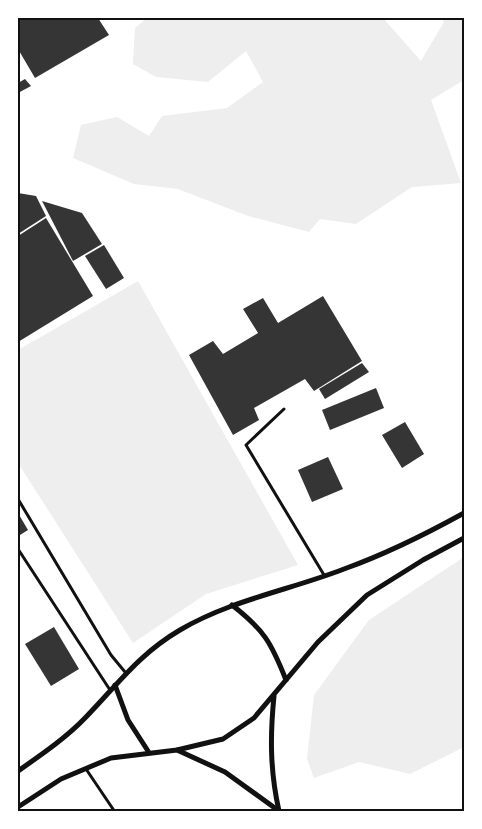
<svg xmlns="http://www.w3.org/2000/svg" width="482" height="829" viewBox="0 0 482 829" font-family="Ubuntu,sans-serif">
	<style>
		.green { fill: #eee }
		.building { fill: #353535 }
		.lines { fill: none; stroke-linecap: round; stroke-linejoin: round }
		.service { stroke: #111; stroke-width: 3 }
		.minor { stroke: #111; stroke-width: 5 }
		.neatline { fill: none; stroke: #111; stroke-width: 2 }
	</style>
	<rect width="100%" height="100%" fill="#fff"/>
	<g class="green">
		<path d="M 147,18 L 383,18 L 421,61 L 444,22 L 441,18 L 464,18 L 464,80 L 431,100 L 461,183 L 412,187 L 356,224 L 320,219 L 309,232 L 248,216 L 178,189 L 134,184 L 73,158 L 81,125 L 117,117 L 149,136 L 162,116 L 227,108 L 263,82 L 246,51 L 208,82 L 156,77 L 133,64 L 135,28 Z"/>
		<path d="M 138,281 L 298,565 L 206,594 L 133,643 L 18,463 L 18,350 Z"/>
		<path d="M 464,557 L 464,747 L 410,774 L 359,762 L 314,778 L 307,759 L 314,695 L 369,620 Z"/>
	</g>
	<g class="building">
		<path d="M 18,18 L 98,18 L 109,35 L 35,78 L 18,49 Z"/>
		<path d="M 25,79 L 31,86 L 18,93 L 18,83 Z"/>
		<path d="M 18,193 L 36,196 L 46,216 L 18,234 Z"/>
		<path d="M 42,201 L 82,213 L 102,244 L 73,261 Z"/>
		<path d="M 46,218 L 93,296 L 18,342 L 18,236 Z"/>
		<path d="M 104,245 L 124,278 L 106,289 L 85,256 Z"/>
		<path d="M 323,296 L 362,361 L 314,391 L 305,379 L 254,408 L 259,420 L 233,435 L 189,355 L 213,341 L 223,354 L 258,333 L 243,309 L 263,298 L 278,323 Z"/>
		<path d="M 362,363 L 369,372 L 325,399 L 319,389 Z"/>
		<path d="M 376,388 L 384,408 L 330,430 L 322,410 Z"/>
		<path d="M 405,422 L 424,454 L 402,468 L 382,435 Z"/>
		<path d="M 328,457 L 343,489 L 312,502 L 298,470 Z"/>
		<path d="M 18,513 L 28,530 L 20,535 L 18,532 Z"/>
		<path d="M 54,627 L 79,669 L 51,686 L 25,644 Z"/>
	</g>
	<g class="lines">
		<g class="service">
			<path d="M 284,409 L 246,445 L 324,575"/>
			<path d="M 18,499 L 111,655 L 125,672"/>
			<path d="M 18,549 L 110,690"/>
			<path d="M 86,769 L 115,812"/>
		</g>
		<g class="minor">
			<path d="M 232,605 C 264,630 271,642 286,680"/>
			<path d="M 115,685 L 128,720 L 148,751"/>
			<path d="M 274,696 C 270,736 270,771 279,811"/>
			<path d="M 177,750 L 225,772 L 279,811"/>
			<path d="M 18,771 C 41,755 66,738 86,717 C 118,684 139,654 180,630 C 231,600 290,590 344,569 C 386,554 426,534 464,513"/>
			<path d="M 18,807 L 61,779 L 111,758 L 177,750 L 223,739 L 254,718 L 318,642 L 367,595 L 423,560 L 464,538"/>
		</g>
	</g>
	<rect width="482" height="829" fill="none" stroke="#ffffff" stroke-width="38"/>
	<rect x="19" y="19" width="444" height="791" class="neatline"/>
</svg>
